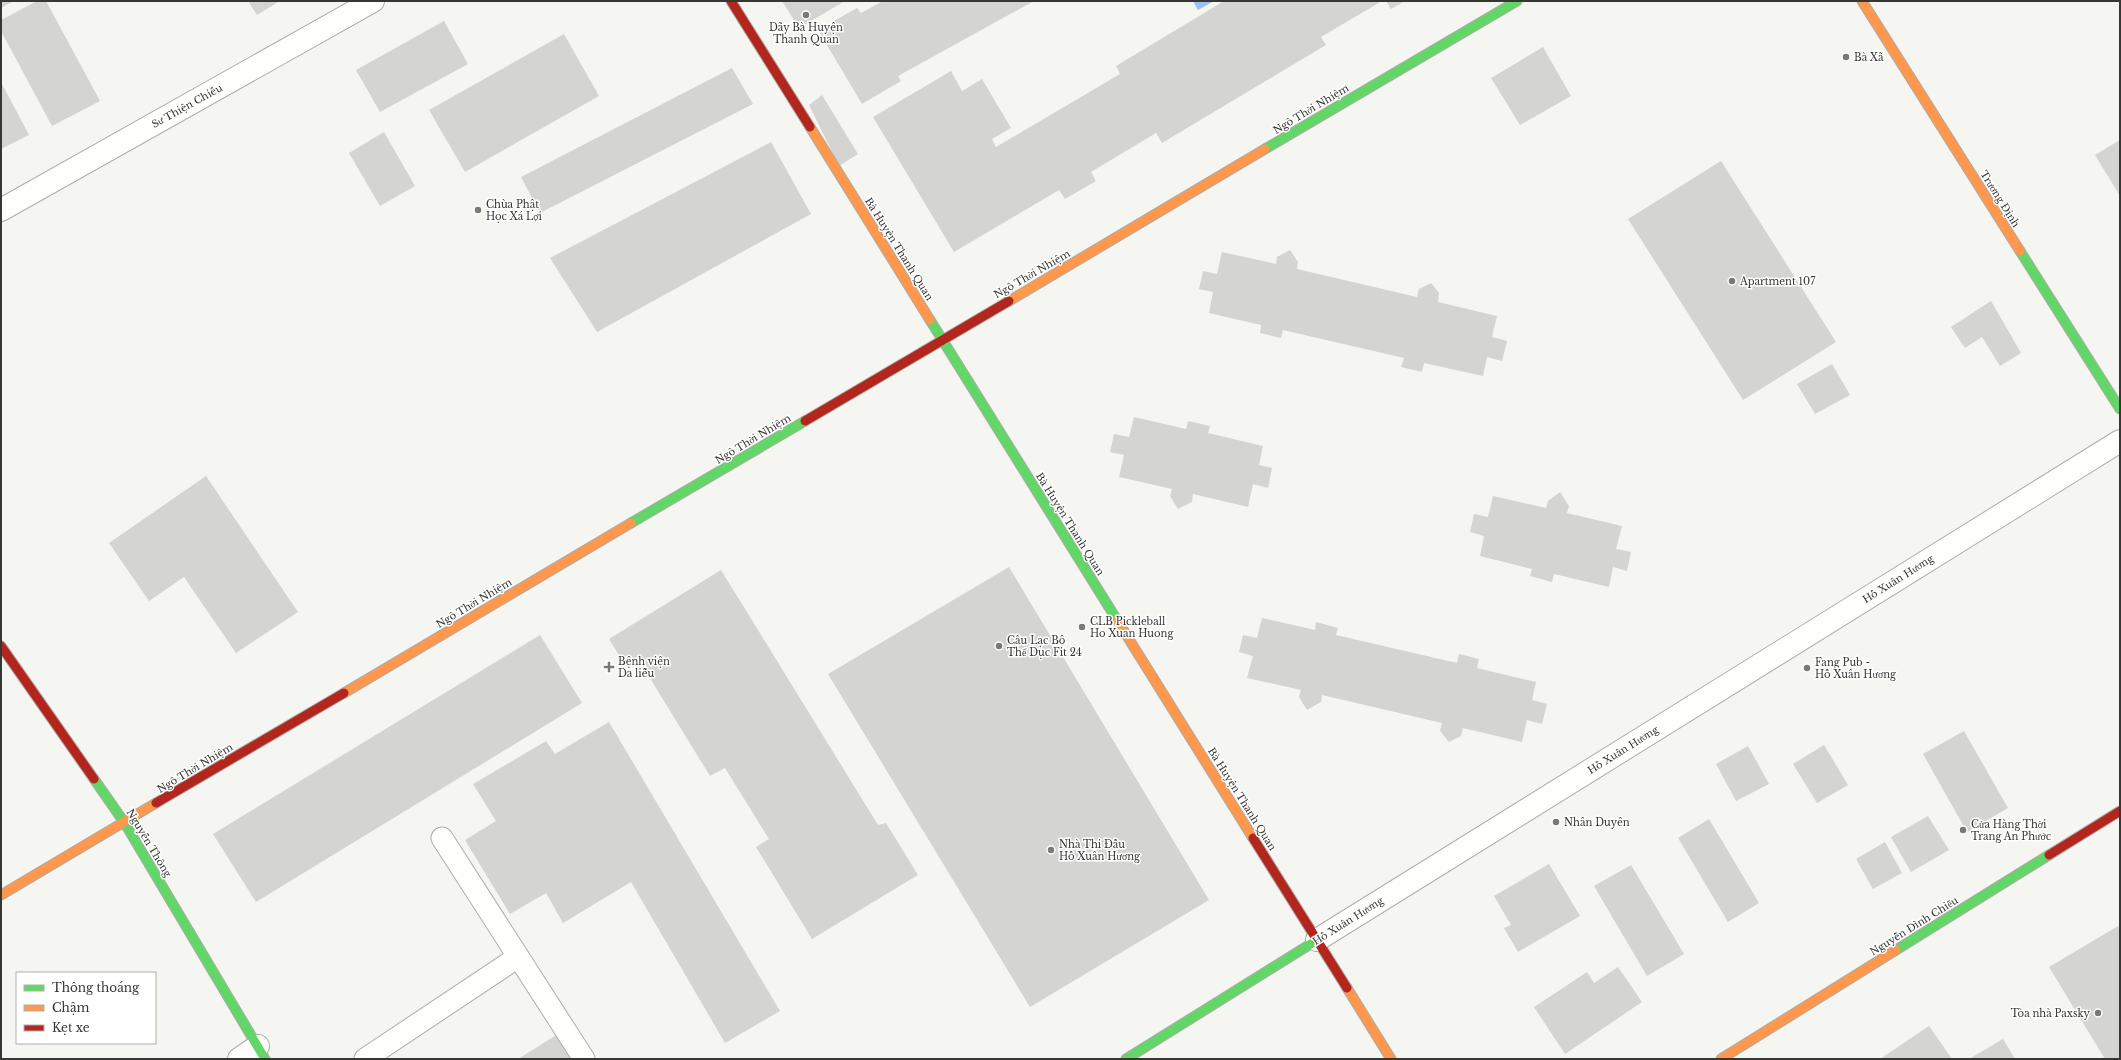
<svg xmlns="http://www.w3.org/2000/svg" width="2121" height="1060" viewBox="0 0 2121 1060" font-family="'Libre Baskerville',serif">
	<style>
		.water { fill: #9dbef2 }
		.building { fill: #d4d4d3 }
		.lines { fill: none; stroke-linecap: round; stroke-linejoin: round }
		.lane-casing { stroke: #adadaa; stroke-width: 23 }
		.street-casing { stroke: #adadaa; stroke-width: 24 }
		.fast-casing { stroke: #adadaa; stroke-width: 11 }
		.slow-casing { stroke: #adadaa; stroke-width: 11 }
		.jam-casing { stroke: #adadaa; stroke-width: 11 }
		.lane { stroke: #fefefd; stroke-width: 21 }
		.street { stroke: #fefefd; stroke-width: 22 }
		.fast { stroke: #63d668; stroke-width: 9 }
		.slow { stroke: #ff974d; stroke-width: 9 }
		.jam { stroke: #b3261e; stroke-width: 9 }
		.poi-dot { fill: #797976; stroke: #fff; stroke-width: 1.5 }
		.labels { text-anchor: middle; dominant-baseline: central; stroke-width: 3; stroke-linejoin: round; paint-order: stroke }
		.poi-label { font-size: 10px; fill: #363633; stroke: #fff; text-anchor: start }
		.street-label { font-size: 10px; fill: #363633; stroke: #fff }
	</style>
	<rect width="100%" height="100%" fill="#f5f5f1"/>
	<path class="water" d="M 1193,1 L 1214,1 L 1198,10 Z"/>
	<g class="building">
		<path d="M 1,1 L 14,1 L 1,8 Z"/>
		<path d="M 37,1 L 46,1 L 100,101 L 52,126 L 1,31 L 1,20 Z"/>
		<path d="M 248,1 L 280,1 L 257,15 Z"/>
		<path d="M 782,1 L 845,1 L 799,28 Z"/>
		<path d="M 883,1 L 1034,1 L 898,76 L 901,81 L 862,104 L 818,30 L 857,8 L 861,13 Z"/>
		<path d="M 1224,1 L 1382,1 L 1321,37 L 1326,45 L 1162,143 L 1156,133 L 1091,172 L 1096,181 L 1065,199 L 1059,190 L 954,252 L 873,117 L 951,71 L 962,91 L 982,79 L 1011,128 L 992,139 L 996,147 L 1120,74 L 1116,66 Z"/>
		<path d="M 1386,1 L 1405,1 L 1391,9 Z"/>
		<path d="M 444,21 L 468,64 L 380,112 L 356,70 Z"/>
		<path d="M 564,34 L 599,96 L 465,172 L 429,110 Z"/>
		<path d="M 1543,47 L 1571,96 L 1520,125 L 1491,78 Z"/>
		<path d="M 732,68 L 753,104 L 540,213 L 521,177 Z"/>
		<path d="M 1,82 L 29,135 L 1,149 Z"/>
		<path d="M 822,95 L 858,154 L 839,166 L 809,105 Z"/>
		<path d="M 384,132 L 415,186 L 380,206 L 349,153 Z"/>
		<path d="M 2120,140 L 2120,196 L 2095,155 Z"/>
		<path d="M 771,142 L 811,214 L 597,332 L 550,258 Z"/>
		<path d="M 1721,161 L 1836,342 L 1743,400 L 1628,219 Z"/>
		<path d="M 1290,250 L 1298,262 L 1297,269 L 1417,297 L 1419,289 L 1431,283 L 1439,293 L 1438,302 L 1497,316 L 1492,337 L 1507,341 L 1502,361 L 1487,357 L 1483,376 L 1424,363 L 1422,372 L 1401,367 L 1404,358 L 1283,330 L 1281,338 L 1260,333 L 1261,325 L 1209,313 L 1213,292 L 1199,289 L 1203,271 L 1217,274 L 1222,252 L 1276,264 L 1277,257 Z"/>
		<path d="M 1991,301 L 2021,353 L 2000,366 L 1982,337 L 1965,348 L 1951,327 Z"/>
		<path d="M 1832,364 L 1850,395 L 1815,414 L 1797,384 Z"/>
		<path d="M 1134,417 L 1186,429 L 1188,421 L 1210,426 L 1208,433 L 1263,446 L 1259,465 L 1272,468 L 1268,488 L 1253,484 L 1248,507 L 1193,494 L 1192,502 L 1178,509 L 1170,496 L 1172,489 L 1119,477 L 1124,455 L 1110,452 L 1114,434 L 1129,437 Z"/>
		<path d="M 206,476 L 298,612 L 236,653 L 184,577 L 149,601 L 109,543 Z"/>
		<path d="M 1560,492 L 1569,506 L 1567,513 L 1622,526 L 1616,549 L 1631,552 L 1627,571 L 1613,567 L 1609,587 L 1554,574 L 1552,582 L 1530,576 L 1532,569 L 1480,556 L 1484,536 L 1470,532 L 1474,514 L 1488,517 L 1493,496 L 1546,508 L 1548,501 Z"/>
		<path d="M 1009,567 L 1209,900 L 1030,1007 L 828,674 Z"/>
		<path d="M 721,570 L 878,825 L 886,823 L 918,875 L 812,939 L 756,847 L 769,839 L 725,768 L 710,776 L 637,657 L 625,665 L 609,639 Z"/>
		<path d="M 1262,618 L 1315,630 L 1316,622 L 1338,628 L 1336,635 L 1457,663 L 1459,654 L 1479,659 L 1477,668 L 1536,682 L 1532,700 L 1547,704 L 1542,724 L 1527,720 L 1522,742 L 1463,728 L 1461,736 L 1449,742 L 1440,731 L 1442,723 L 1322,695 L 1321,702 L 1307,710 L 1299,697 L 1301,690 L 1247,678 L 1253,656 L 1239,652 L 1243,635 L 1257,638 Z"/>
		<path d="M 540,635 L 582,703 L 256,902 L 213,834 Z"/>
		<path d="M 609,722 L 780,1011 L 725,1043 L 631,882 L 563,923 L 546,893 L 510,914 L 465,840 L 496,821 L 473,784 L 546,741 L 555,754 Z"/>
		<path d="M 1964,731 L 2008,808 L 1967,832 L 1923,754 Z"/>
		<path d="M 1824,745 L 1848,785 L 1817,803 L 1793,764 Z"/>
		<path d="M 1748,746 L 1769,784 L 1736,801 L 1716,764 Z"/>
		<path d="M 1928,816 L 1949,850 L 1911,872 L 1891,837 Z"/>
		<path d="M 1709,819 L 1759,903 L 1728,922 L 1678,838 Z"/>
		<path d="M 1885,842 L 1902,873 L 1873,889 L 1856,859 Z"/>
		<path d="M 1549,864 L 1580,916 L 1518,952 L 1504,928 L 1511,925 L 1494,896 Z"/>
		<path d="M 1631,865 L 1684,954 L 1647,976 L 1594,886 Z"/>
		<path d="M 2118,926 L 2120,929 L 2120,1059 L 2105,1059 L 2049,967 Z"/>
		<path d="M 1618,967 L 1642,1002 L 1565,1054 L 1534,1007 L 1587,972 L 1594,983 Z"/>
		<path d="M 1929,1026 L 1952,1059 L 1880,1059 Z"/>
		<path d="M 558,1034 L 574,1059 L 518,1059 Z"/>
		<path d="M 2003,1039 L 2015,1059 L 1969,1059 Z"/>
	</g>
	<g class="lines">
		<defs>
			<g id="lane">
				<path d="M 442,838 L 584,1059"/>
				<path d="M 365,1059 L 518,957"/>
			</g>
			<g id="street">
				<path d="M 1,210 L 373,1"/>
				<path d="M 1317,940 L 2120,441"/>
				<path d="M 239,1059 L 258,1046"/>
			</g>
			<g id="fast">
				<path d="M 1265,149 L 1517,1"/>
				<path d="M 2020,251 L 2120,409"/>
				<path d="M 930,320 L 1117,620"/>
				<path d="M 631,523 L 805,421"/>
				<path d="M 94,779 L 124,822 L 265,1059"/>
				<path d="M 1896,950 L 2049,855"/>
				<path d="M 1126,1059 L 1317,940"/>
			</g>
			<g id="slow">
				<path d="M 1862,1 L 2020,251"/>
				<path d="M 810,127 L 930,320"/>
				<path d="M 1009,301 L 1265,149"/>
				<path d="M 1117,620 L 1253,838"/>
				<path d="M 344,693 L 631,523"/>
				<path d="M 1,895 L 156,803"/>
				<path d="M 1347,988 L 1391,1059"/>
				<path d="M 1721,1059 L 1896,950"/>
			</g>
			<g id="jam">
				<path d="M 731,1 L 810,127"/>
				<path d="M 805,421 L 1009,301"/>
				<path d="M 1,646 L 94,779"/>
				<path d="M 156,803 L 344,693"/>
				<path d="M 1253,838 L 1347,988"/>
				<path d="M 2049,855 L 2120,811"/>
			</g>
		</defs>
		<use href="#lane" class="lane-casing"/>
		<use href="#street" class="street-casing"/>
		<use href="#fast" class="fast-casing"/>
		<use href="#slow" class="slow-casing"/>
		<use href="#jam" class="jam-casing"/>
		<use href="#lane" class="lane"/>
		<use href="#street" class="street"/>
		<use href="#fast" class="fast"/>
		<use href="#slow" class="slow"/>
		<use href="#jam" class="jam"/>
	</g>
	<g class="poi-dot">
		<circle cx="806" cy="15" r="4"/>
		<circle cx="1846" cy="57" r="4"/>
		<circle cx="478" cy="210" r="4"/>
		<circle cx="1732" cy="281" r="4"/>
		<circle cx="1082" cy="627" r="4"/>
		<circle cx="999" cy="646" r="4"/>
		<path d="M607 661h4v4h4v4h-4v4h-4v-4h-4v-4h4z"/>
		<circle cx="1807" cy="668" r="4"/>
		<circle cx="1556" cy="822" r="4"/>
		<circle cx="1963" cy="830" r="4"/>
		<circle cx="1051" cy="850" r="4"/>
		<circle cx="2098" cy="1013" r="4"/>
	</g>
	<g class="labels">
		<g class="poi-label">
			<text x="806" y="27" text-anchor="middle">Dãy Bà Huyện<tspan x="806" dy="12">Thanh Quan</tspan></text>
			<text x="1854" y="57">Bà Xã</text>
			<text x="486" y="204">Chùa Phật<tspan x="486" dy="12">Học Xá Lợi</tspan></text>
			<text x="1740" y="281">Apartment 107</text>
			<text x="1090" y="621">CLB Pickleball<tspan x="1090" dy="12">Ho Xuan Huong</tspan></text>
			<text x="1007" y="640">Câu Lạc Bộ<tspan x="1007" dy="12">Thể Dục Fit 24</tspan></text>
			<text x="618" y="661">Bệnh viện<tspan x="618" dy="12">Da liễu</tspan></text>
			<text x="1815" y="662">Fang Pub -<tspan x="1815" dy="12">Hồ Xuân Hương</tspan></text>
			<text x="1564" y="822">Nhân Duyên</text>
			<text x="1971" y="824">Cửa Hàng Thời<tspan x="1971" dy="12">Trang An Phước</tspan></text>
			<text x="1059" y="844">Nhà Thi Đấu<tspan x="1059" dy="12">Hồ Xuân Hương</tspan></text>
			<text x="2090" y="1013" text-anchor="end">Tòa nhà Paxsky</text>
		</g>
		<g class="street-label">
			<text transform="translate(187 106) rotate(-29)">Sư Thiện Chiếu</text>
			<text transform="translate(1311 109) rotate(-31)">Ngô Thời Nhiệm</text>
			<text transform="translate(2000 199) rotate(58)">Trương Định</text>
			<text transform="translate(899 249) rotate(58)">Bà Huyện Thanh Quan</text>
			<text transform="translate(1032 274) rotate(-30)">Ngô Thời Nhiệm</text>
			<text transform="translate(753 439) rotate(-31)">Ngô Thời Nhiệm</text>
			<text transform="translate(1070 524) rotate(58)">Bà Huyện Thanh Quan</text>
			<text transform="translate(1898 579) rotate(-32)">Hồ Xuân Hương</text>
			<text transform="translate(474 603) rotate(-31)">Ngô Thời Nhiệm</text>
			<text transform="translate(1623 750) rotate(-32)">Hồ Xuân Hương</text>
			<text transform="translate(195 768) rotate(-31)">Ngô Thời Nhiệm</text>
			<text transform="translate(1242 799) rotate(58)">Bà Huyện Thanh Quan</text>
			<text transform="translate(149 843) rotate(59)">Nguyễn Thông</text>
			<text transform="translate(1348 921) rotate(-32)">Hồ Xuân Hương</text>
			<text transform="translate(1914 926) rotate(-32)">Nguyễn Đình Chiểu</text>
		</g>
	</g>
	<rect width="2121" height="1060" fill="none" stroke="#363633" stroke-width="4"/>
	<rect x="16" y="972" width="140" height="72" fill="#ffffff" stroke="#afafad"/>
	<rect x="24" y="985" width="20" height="6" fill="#63d668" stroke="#afafad"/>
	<text x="52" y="992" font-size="12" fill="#363633">Thông thoáng</text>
	<rect x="24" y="1005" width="20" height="6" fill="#ff974d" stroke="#afafad"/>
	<text x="52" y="1012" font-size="12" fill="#363633">Chậm</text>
	<rect x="24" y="1025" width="20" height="6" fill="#b3261e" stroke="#afafad"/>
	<text x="52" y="1032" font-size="12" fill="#363633">Kẹt xe</text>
</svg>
